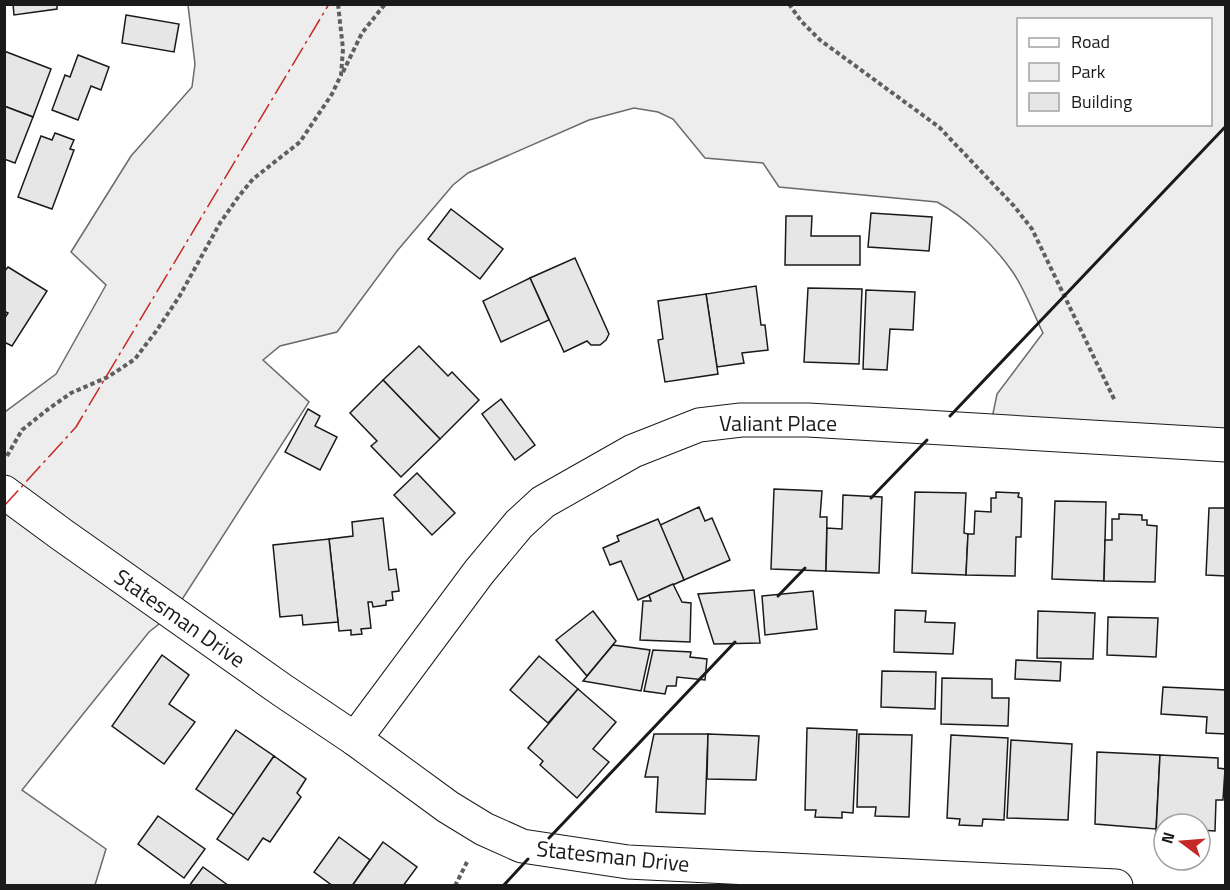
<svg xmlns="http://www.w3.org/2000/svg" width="1230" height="890" viewBox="0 0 1230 890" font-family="'Titillium Web',sans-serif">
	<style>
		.green { fill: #ededed; stroke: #6a6a6a; stroke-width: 1.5; fill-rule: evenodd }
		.building { fill: #e6e6e6; stroke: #1a1a1a; stroke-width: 1.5 }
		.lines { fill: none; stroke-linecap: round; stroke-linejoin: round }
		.street-casing { stroke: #1a1a1a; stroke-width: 35 }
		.path { stroke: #5f5f5f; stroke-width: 4; stroke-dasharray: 4.5 3; stroke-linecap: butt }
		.street { stroke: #fff; stroke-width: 33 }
		.wall { stroke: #1a1a1a; stroke-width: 3 }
		.power { stroke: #c62828; stroke-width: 1.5; stroke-dasharray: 21 4.5 3 4.5; stroke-linecap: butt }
		.labels { text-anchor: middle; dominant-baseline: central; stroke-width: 4.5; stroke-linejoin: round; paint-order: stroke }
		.street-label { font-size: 22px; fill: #1a1a1a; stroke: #fff }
	</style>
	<rect width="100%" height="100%" fill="#fff"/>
	<path class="green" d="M 188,5 L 1225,5 L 1225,444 L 989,433 L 997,394 L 1043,333 C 1033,313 1025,289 1012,271 C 993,244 965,217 937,202 L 779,187 L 763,163 L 705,158 L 673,119 L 658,112 L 634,108 L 589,120 L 468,173 L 453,185 L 397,251 L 337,332 L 280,346 L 263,360 L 309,402 L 174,612 L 149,632 L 22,790 L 106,849 L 95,885 L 5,886 L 5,412 L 56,374 L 106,285 L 71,252 L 131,156 L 192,87 L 195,64 ZM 1018,20 L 1210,20 L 1210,124 L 1018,124 Z"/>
	<g class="building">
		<path d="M 13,4 L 57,4 L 57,9 L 14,15 Z"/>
		<path d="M 126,15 L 179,24 L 174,52 L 122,43 Z"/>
		<path d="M 4,51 L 51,69 L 33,117 L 4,106 Z"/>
		<path d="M 78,55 L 109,67 L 101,90 L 91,86 L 78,120 L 52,110 L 65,75 L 70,77 Z"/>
		<path d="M 4,106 L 33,117 L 15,163 L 4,159 Z"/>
		<path d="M 55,133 L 74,140 L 70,149 L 74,150 L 52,209 L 18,197 L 41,136 L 52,140 Z"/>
		<path d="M 451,209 L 503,249 L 480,279 L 428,239 Z"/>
		<path d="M 871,213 L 932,217 L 929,251 L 868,247 Z"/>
		<path d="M 786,216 L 812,216 L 811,236 L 860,236 L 860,265 L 785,265 Z"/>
		<path d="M 575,258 L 609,334 L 606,340 L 600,345 L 591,345 L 587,341 L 564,352 L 530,278 Z"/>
		<path d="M 8,267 L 47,291 L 12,346 L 4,342 L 4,319 L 8,313 L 4,311 L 4,272 Z"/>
		<path d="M 530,278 L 549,320 L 501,342 L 483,301 Z"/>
		<path d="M 756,286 L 761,325 L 765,325 L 768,350 L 742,353 L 744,363 L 717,367 L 706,294 Z"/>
		<path d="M 808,288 L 862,289 L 859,364 L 804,362 Z"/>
		<path d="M 866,290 L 915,292 L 913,330 L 890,329 L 887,370 L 863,369 Z"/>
		<path d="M 706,294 L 718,374 L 665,382 L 658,340 L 663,339 L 658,301 Z"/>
		<path d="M 419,346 L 448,376 L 452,372 L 479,400 L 440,439 L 383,380 Z"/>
		<path d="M 383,380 L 440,439 L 401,477 L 371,446 L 377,441 L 350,413 Z"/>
		<path d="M 501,399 L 535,445 L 515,460 L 482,414 Z"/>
		<path d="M 308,409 L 320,416 L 315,426 L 337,437 L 320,470 L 285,452 Z"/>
		<path d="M 417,473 L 455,513 L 432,535 L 394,495 Z"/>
		<path d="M 774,489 L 822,491 L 820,517 L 827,517 L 826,571 L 771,569 Z"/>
		<path d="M 915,492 L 966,493 L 964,533 L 968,534 L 966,575 L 912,573 Z"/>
		<path d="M 996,492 L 1019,493 L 1018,497 L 1022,498 L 1021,537 L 1016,537 L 1015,576 L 966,575 L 968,534 L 974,534 L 975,511 L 991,512 L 991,498 L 996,498 Z"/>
		<path d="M 843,495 L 882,497 L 879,573 L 826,571 L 827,528 L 842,529 Z"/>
		<path d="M 1055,501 L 1106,502 L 1104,581 L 1052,579 Z"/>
		<path d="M 699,507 L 705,521 L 712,518 L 730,560 L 684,580 L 660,525 Z"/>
		<path d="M 1209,508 L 1226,508 L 1226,576 L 1206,575 Z"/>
		<path d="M 1119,514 L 1142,515 L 1142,520 L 1147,520 L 1147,525 L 1157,526 L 1155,582 L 1104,581 L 1105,540 L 1112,540 L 1112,519 L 1119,519 Z"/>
		<path d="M 383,518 L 389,570 L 396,569 L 399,591 L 392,592 L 393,600 L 386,601 L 386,605 L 373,607 L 372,602 L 368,602 L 371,628 L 361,629 L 362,634 L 351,635 L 351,630 L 339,631 L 329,539 L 353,536 L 352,522 Z"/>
		<path d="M 658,519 L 684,580 L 638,600 L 621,561 L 610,565 L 603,548 L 619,541 L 617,536 Z"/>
		<path d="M 329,539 L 338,622 L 303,625 L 302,615 L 280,617 L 273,545 Z"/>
		<path d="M 673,584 L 682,602 L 691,603 L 690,642 L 640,640 L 643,601 L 651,601 L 649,595 Z"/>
		<path d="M 754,590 L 760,643 L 714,644 L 698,594 Z"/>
		<path d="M 813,591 L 817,629 L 765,635 L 762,596 Z"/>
		<path d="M 895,610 L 926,611 L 925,622 L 955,623 L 953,654 L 894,652 Z"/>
		<path d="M 593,611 L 616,641 L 587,676 L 556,640 Z"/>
		<path d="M 1038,611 L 1095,613 L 1093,659 L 1037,658 Z"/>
		<path d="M 1108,617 L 1158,618 L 1156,657 L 1107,655 Z"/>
		<path d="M 613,645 L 650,650 L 641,691 L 583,681 Z"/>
		<path d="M 653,650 L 691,652 L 690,657 L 707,659 L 705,680 L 677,677 L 676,686 L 667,686 L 665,694 L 644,691 Z"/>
		<path d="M 162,655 L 189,675 L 169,704 L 195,722 L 164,764 L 112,726 Z"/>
		<path d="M 539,656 L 578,689 L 548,723 L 510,690 Z"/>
		<path d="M 1016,660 L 1061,662 L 1060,681 L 1015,679 Z"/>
		<path d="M 882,671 L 936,672 L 935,709 L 881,707 Z"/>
		<path d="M 942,678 L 992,679 L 992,698 L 1009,698 L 1008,726 L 941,724 Z"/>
		<path d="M 1163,687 L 1226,690 L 1226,734 L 1206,733 L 1207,717 L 1161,714 Z"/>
		<path d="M 578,689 L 616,722 L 593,749 L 609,762 L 577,798 L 540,765 L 543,761 L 528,748 Z"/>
		<path d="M 807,728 L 857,730 L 853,813 L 842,812 L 842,818 L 815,817 L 816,810 L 805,810 Z"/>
		<path d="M 236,730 L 274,756 L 234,815 L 196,789 Z"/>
		<path d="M 654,734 L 708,734 L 705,814 L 656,812 L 658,777 L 645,777 Z"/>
		<path d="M 708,734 L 759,736 L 756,780 L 707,779 Z"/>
		<path d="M 859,734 L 912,735 L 909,817 L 875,816 L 876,807 L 857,807 Z"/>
		<path d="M 951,735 L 1008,738 L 1004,820 L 983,819 L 982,826 L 959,825 L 960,819 L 947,818 Z"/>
		<path d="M 1011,740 L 1072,744 L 1068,820 L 1007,818 Z"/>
		<path d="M 1097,752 L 1160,755 L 1156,829 L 1095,824 Z"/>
		<path d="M 1160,755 L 1218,758 L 1218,768 L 1225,769 L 1223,800 L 1216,800 L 1215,831 L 1200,830 L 1200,824 L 1164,824 L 1164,834 L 1156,833 Z"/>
		<path d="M 274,756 L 306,779 L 297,793 L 301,797 L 270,842 L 263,838 L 248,860 L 217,839 Z"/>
		<path d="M 158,816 L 205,849 L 184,878 L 138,844 Z"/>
		<path d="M 339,837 L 370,860 L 352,886 L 333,886 L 314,872 Z"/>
		<path d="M 383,842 L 417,867 L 403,886 L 352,886 Z"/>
		<path d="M 203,867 L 229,886 L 189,886 Z"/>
	</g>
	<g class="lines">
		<defs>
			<g id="street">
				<path d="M 4,492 L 61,534 L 282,690 L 355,739 L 448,807 L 484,829 L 522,846 L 628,862 L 1116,886"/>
				<path d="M 355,739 L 479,572 L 519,524 L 543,502 L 633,451 L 699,425 L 741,420 L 808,420 L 1226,445"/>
			</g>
		</defs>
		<use href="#street" class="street-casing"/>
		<g class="path">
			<path d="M 789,4 L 801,21 L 820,40 L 939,127 L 1014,206 L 1032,229 L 1115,401"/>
			<path d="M 343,72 L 362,33 L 385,4"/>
			<path d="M 7,456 L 22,430 L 47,410 L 71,393 L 108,377 L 135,359 L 157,330 L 179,297 L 220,223 L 239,196 L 253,179 L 300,142 L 332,94 L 341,75 L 343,49 L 338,4"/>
			<path d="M 455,886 L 467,862"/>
		</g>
		<use href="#street" class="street"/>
		<g class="wall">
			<path d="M 950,416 L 1226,126"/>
			<path d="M 871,498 L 927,440"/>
			<path d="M 778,596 L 805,568"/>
			<path d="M 549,838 L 735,642"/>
			<path d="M 503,886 L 528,859"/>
		</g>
		<path class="power" d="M 4,506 L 76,427 L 329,4"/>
	</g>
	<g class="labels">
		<g class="street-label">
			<text x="778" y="423">Valiant Place</text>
			<text transform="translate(180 618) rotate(35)">Statesman Drive</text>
			<text transform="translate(613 856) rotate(6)">Statesman Drive</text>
		</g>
	</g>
	<rect width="1230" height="890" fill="none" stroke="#1a1a1a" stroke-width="12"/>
	<rect x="1017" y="18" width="195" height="108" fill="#ffffff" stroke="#a3a3a3" stroke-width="1.5"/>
	<rect x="1029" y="38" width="30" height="9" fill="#ffffff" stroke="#a3a3a3" stroke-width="1.5"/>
	<text x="1071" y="48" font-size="18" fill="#1a1a1a">Road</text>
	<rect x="1029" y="63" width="30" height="18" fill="#ededed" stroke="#a3a3a3" stroke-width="1.5"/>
	<text x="1071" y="78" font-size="18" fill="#1a1a1a">Park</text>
	<rect x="1029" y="93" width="30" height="18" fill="#e6e6e6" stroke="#a3a3a3" stroke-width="1.5"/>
	<text x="1071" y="108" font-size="18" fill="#1a1a1a">Building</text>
	<g transform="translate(1182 842) rotate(286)"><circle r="28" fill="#ffffff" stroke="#a3a3a3" stroke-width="1.5"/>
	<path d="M0-4.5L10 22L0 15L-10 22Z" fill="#c62828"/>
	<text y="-9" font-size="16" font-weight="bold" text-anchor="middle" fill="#1a1a1a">N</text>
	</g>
</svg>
